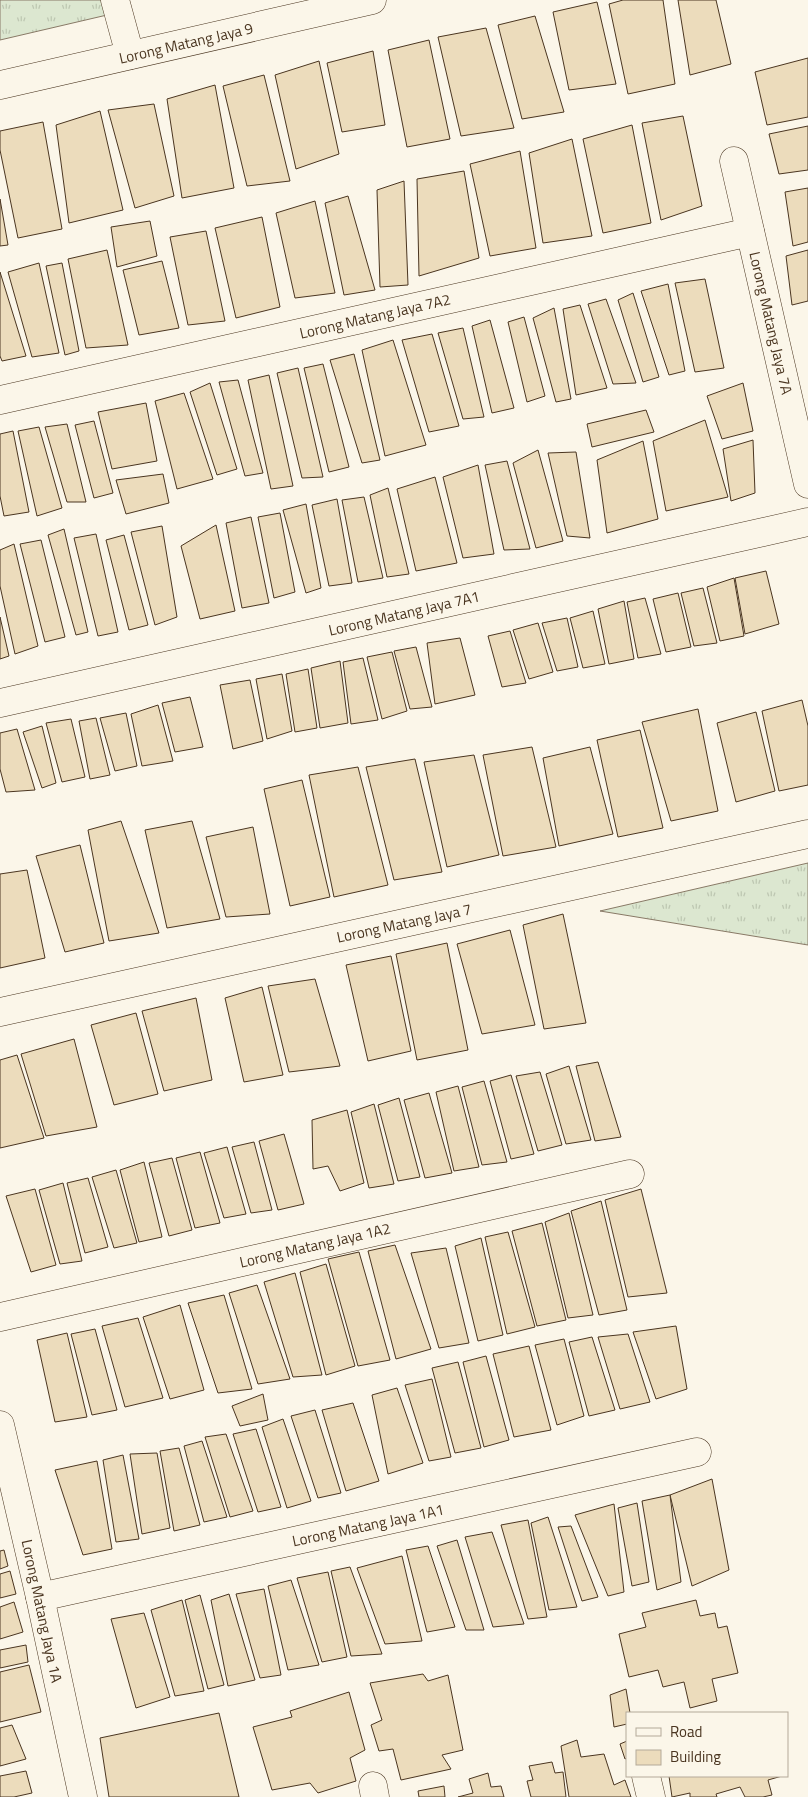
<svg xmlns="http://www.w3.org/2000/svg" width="808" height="1797" viewBox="0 0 808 1797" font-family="'Titillium Web',sans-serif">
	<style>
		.grass { fill: url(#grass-tufts); stroke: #887966 }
		.building { fill: #ecdcbc; stroke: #4a3520 }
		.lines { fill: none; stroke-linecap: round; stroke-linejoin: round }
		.minor-casing { stroke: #4a3520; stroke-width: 29 }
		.minor { stroke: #fbf6e9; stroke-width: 28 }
		.labels { text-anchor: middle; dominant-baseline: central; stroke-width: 4; stroke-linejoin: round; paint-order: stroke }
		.street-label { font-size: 15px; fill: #4a3520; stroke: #fbf6e9 }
	</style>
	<defs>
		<pattern id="grass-tufts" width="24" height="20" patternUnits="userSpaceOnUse" patternTransform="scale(1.25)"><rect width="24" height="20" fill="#dce7d0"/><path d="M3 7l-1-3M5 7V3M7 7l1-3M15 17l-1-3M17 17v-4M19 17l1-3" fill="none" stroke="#bec7b2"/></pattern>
	</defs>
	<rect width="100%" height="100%" fill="#fbf6e9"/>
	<g class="grass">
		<path d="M 0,0 L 104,0 L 107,15 L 0,40 Z"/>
		<path d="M 808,863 L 808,945 L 600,911 Z"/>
	</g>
	<g class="building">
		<path d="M 623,0 L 663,0 L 675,84 L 628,94 L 609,4 Z"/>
		<path d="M 678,0 L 716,0 L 731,64 L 690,75 Z"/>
		<path d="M 597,2 L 616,84 L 569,90 L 553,12 Z"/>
		<path d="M 535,16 L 564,112 L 522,119 L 498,25 Z"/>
		<path d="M 486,28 L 514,128 L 461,136 L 438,37 Z"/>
		<path d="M 429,40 L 450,139 L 407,147 L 388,50 Z"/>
		<path d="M 373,51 L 385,125 L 342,132 L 327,63 Z"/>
		<path d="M 808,58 L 808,117 L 767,125 L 755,72 Z"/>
		<path d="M 319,61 L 339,154 L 296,169 L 275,75 Z"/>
		<path d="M 264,75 L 290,181 L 247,186 L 223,86 Z"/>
		<path d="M 215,85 L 234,188 L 182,198 L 167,99 Z"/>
		<path d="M 154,104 L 174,196 L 135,208 L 108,110 Z"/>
		<path d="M 100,111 L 123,210 L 69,223 L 56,125 Z"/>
		<path d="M 683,116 L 702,206 L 661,220 L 642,123 Z"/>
		<path d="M 43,122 L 62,229 L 18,238 L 0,150 L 0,131 Z"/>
		<path d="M 632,125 L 651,223 L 603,233 L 583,139 Z"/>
		<path d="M 808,126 L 808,170 L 779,174 L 769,134 Z"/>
		<path d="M 572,139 L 592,236 L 543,243 L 529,153 Z"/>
		<path d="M 520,151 L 536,248 L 490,256 L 470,164 Z"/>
		<path d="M 464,171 L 479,258 L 419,276 L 417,179 Z"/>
		<path d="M 404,181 L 408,285 L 380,287 L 377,190 Z"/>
		<path d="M 808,188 L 808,242 L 793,246 L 785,192 Z"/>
		<path d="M 348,196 L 375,290 L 344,295 L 325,203 Z"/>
		<path d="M 0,199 L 8,245 L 0,246 Z"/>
		<path d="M 315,201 L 335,293 L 295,298 L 276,213 Z"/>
		<path d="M 262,217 L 280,307 L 236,318 L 215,228 Z"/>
		<path d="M 150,221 L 157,256 L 117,267 L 111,227 Z"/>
		<path d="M 206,231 L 225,321 L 188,325 L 170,237 Z"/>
		<path d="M 107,250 L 128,345 L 86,348 L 68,259 Z"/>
		<path d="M 808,250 L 808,301 L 792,305 L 786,256 Z"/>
		<path d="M 162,261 L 179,328 L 139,335 L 123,270 Z"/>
		<path d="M 39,263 L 59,353 L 32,357 L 8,272 Z"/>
		<path d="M 62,263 L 79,351 L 65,355 L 46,266 Z"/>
		<path d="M 0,272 L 26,356 L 2,361 L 0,356 Z"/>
		<path d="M 705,279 L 724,368 L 695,372 L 675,283 Z"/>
		<path d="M 668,284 L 685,371 L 669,375 L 641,291 Z"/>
		<path d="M 633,293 L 659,377 L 643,382 L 618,300 Z"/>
		<path d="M 606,299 L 636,383 L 613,384 L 588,304 Z"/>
		<path d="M 580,305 L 607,388 L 576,395 L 563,309 Z"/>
		<path d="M 554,308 L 571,399 L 556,402 L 533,318 Z"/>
		<path d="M 524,317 L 545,396 L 527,402 L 508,322 Z"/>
		<path d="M 490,320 L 514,408 L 492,413 L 472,326 Z"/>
		<path d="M 463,328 L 484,417 L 463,419 L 438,333 Z"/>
		<path d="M 432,334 L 459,426 L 429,432 L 402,340 Z"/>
		<path d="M 393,340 L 426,445 L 385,456 L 362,350 Z"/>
		<path d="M 354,354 L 380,460 L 362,463 L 330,360 Z"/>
		<path d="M 323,364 L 349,467 L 329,472 L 304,368 Z"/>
		<path d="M 298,368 L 323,477 L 302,478 L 277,373 Z"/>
		<path d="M 269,375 L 293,486 L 271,489 L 248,380 Z"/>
		<path d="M 238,380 L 263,473 L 245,476 L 219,382 Z"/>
		<path d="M 210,383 L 237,469 L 217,475 L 190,392 Z"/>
		<path d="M 743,383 L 753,431 L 722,439 L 707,396 Z"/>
		<path d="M 184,393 L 213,479 L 177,489 L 155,401 Z"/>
		<path d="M 146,403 L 157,461 L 112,469 L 98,412 Z"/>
		<path d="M 646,410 L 654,432 L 592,447 L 587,424 Z"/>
		<path d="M 705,420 L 728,497 L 666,511 L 653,441 Z"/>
		<path d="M 94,421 L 113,493 L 94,498 L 75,425 Z"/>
		<path d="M 67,424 L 86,502 L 67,502 L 45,427 Z"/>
		<path d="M 39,427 L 62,508 L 37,516 L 18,431 Z"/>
		<path d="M 13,431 L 29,512 L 4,516 L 0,496 L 0,434 Z"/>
		<path d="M 753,440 L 755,493 L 731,501 L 723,449 Z"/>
		<path d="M 643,441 L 658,519 L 607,533 L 597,460 Z"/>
		<path d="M 538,450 L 563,541 L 536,548 L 513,463 Z"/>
		<path d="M 576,452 L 590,538 L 567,536 L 548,453 Z"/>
		<path d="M 507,461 L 530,549 L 504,550 L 485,465 Z"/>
		<path d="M 478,465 L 494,554 L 463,558 L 443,477 Z"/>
		<path d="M 163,474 L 169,503 L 126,514 L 116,480 Z"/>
		<path d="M 435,477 L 457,563 L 416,571 L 397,489 Z"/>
		<path d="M 388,488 L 409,574 L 387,577 L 370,495 Z"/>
		<path d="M 364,497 L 383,578 L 358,582 L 342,500 Z"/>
		<path d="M 337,499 L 352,583 L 329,586 L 312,505 Z"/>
		<path d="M 306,504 L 321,588 L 306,593 L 283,510 Z"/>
		<path d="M 280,513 L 295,592 L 274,598 L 258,517 Z"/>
		<path d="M 251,517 L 269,603 L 242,608 L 226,523 Z"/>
		<path d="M 216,525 L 235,611 L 200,619 L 181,546 Z"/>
		<path d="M 162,526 L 177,617 L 155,625 L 131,532 Z"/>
		<path d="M 64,529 L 88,632 L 76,635 L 48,535 Z"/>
		<path d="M 96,534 L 118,632 L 98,636 L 74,538 Z"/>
		<path d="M 124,535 L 148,625 L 129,630 L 106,540 Z"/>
		<path d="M 41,540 L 65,637 L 45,642 L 20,544 Z"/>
		<path d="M 14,544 L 38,646 L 15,654 L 0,586 L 0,550 Z"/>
		<path d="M 766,571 L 779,624 L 745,634 L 735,578 Z"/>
		<path d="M 734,578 L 744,636 L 720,641 L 707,587 Z"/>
		<path d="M 703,588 L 717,643 L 694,646 L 681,593 Z"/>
		<path d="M 678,593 L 691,647 L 666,652 L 653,599 Z"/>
		<path d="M 645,598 L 661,654 L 638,658 L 627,602 Z"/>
		<path d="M 624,601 L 634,659 L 609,664 L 598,609 Z"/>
		<path d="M 593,611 L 605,664 L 583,668 L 570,618 Z"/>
		<path d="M 0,617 L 9,656 L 0,659 Z"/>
		<path d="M 567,618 L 578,667 L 557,671 L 542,623 Z"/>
		<path d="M 538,623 L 553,672 L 529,679 L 513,630 Z"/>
		<path d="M 510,631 L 526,683 L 502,687 L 488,636 Z"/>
		<path d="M 460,638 L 475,695 L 435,704 L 427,643 Z"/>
		<path d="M 416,647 L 432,707 L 410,709 L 394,651 Z"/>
		<path d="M 392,652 L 407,711 L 382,719 L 367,657 Z"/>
		<path d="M 363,658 L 378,720 L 351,724 L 343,662 Z"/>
		<path d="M 340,661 L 348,723 L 320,728 L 311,668 Z"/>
		<path d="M 308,669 L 317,728 L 295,732 L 286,674 Z"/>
		<path d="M 282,674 L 292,731 L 267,739 L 256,679 Z"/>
		<path d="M 250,680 L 263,741 L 233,749 L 220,685 Z"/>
		<path d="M 190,697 L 203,747 L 175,752 L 162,703 Z"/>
		<path d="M 802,700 L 808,726 L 808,785 L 779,791 L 762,711 Z"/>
		<path d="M 158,705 L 173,761 L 142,766 L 131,714 Z"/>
		<path d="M 698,709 L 718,811 L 671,821 L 642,722 Z"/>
		<path d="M 756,712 L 775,791 L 736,802 L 717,723 Z"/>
		<path d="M 126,713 L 137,766 L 115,771 L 100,718 Z"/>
		<path d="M 96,718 L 110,775 L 90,779 L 79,721 Z"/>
		<path d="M 71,719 L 85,777 L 62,782 L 46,723 Z"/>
		<path d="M 42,726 L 56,783 L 42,788 L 23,732 Z"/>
		<path d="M 17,729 L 35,790 L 6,792 L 0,769 L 0,733 Z"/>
		<path d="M 640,730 L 663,828 L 618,837 L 597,740 Z"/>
		<path d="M 532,747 L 556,847 L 503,856 L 483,755 Z"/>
		<path d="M 590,747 L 613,834 L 559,846 L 543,758 Z"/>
		<path d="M 474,755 L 499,855 L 447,867 L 424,762 Z"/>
		<path d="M 415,759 L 442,872 L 394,880 L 366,767 Z"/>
		<path d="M 358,767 L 388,885 L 334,897 L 309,775 Z"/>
		<path d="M 302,780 L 330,897 L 290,906 L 264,789 Z"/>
		<path d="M 121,821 L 159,933 L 109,941 L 88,830 Z"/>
		<path d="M 192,821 L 220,919 L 167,928 L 145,830 Z"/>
		<path d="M 253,827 L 270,914 L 226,917 L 206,837 Z"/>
		<path d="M 80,845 L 104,943 L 65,952 L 36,856 Z"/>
		<path d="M 27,870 L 45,958 L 0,968 L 0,874 Z"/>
		<path d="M 563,914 L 586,1023 L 544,1029 L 523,925 Z"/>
		<path d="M 510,930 L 535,1025 L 482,1034 L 457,944 Z"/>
		<path d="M 447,943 L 468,1050 L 417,1060 L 396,954 Z"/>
		<path d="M 391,956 L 411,1051 L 368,1061 L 346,965 Z"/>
		<path d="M 315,979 L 340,1066 L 289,1072 L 268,986 Z"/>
		<path d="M 262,987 L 283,1075 L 244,1082 L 225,998 Z"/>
		<path d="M 196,998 L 212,1080 L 164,1091 L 142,1011 Z"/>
		<path d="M 136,1013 L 158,1094 L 114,1105 L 91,1025 Z"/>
		<path d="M 74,1039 L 97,1127 L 46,1136 L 21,1054 Z"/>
		<path d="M 17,1055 L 44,1138 L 0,1148 L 0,1060 Z"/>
		<path d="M 598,1062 L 621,1137 L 595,1141 L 576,1066 Z"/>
		<path d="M 569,1066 L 591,1140 L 566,1144 L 546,1074 Z"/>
		<path d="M 540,1072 L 562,1145 L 538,1151 L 516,1076 Z"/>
		<path d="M 511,1075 L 534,1154 L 511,1159 L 490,1081 Z"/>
		<path d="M 484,1081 L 507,1162 L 482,1165 L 462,1087 Z"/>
		<path d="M 458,1086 L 479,1167 L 454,1171 L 436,1092 Z"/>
		<path d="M 429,1093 L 452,1173 L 425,1178 L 404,1100 Z"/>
		<path d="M 399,1098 L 420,1177 L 398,1181 L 378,1105 Z"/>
		<path d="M 374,1104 L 394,1184 L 369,1188 L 351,1112 Z"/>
		<path d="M 347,1110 L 364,1183 L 340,1191 L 328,1166 L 313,1169 L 312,1120 Z"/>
		<path d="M 284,1134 L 304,1204 L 278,1210 L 259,1141 Z"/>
		<path d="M 254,1142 L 272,1210 L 251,1213 L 232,1147 Z"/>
		<path d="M 227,1147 L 246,1214 L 224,1218 L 204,1153 Z"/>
		<path d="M 200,1152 L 220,1223 L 195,1228 L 176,1158 Z"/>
		<path d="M 172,1158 L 192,1230 L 169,1236 L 149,1163 Z"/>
		<path d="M 144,1162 L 162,1237 L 139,1242 L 120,1170 Z"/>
		<path d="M 116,1170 L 137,1243 L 114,1248 L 92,1177 Z"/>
		<path d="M 88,1178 L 108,1247 L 85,1253 L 67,1183 Z"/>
		<path d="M 63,1183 L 82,1261 L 60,1264 L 39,1190 Z"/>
		<path d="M 35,1189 L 56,1265 L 31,1272 L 6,1196 Z"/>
		<path d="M 641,1189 L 667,1293 L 628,1297 L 605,1200 Z"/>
		<path d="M 601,1201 L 627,1310 L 599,1315 L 571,1211 Z"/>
		<path d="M 569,1213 L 593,1315 L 568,1318 L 545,1222 Z"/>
		<path d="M 542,1223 L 566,1320 L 537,1326 L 512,1231 Z"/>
		<path d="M 508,1232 L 535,1327 L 507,1334 L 485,1237 Z"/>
		<path d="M 481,1238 L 503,1335 L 478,1341 L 455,1246 Z"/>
		<path d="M 395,1245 L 431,1349 L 396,1359 L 368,1251 Z"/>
		<path d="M 446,1248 L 469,1343 L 439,1348 L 411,1253 Z"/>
		<path d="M 359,1252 L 390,1360 L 358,1366 L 328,1259 Z"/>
		<path d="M 326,1264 L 355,1366 L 326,1375 L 300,1272 Z"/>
		<path d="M 295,1273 L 322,1375 L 293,1377 L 264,1282 Z"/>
		<path d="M 257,1285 L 290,1379 L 258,1384 L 229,1293 Z"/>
		<path d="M 224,1295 L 252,1389 L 218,1393 L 188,1303 Z"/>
		<path d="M 180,1305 L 204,1390 L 170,1399 L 143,1317 Z"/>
		<path d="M 138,1318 L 163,1398 L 125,1407 L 102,1326 Z"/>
		<path d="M 676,1326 L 687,1389 L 656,1399 L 633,1332 Z"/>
		<path d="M 95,1329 L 117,1410 L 92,1415 L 71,1334 Z"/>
		<path d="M 67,1333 L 87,1417 L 55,1422 L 37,1340 Z"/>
		<path d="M 628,1334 L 650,1402 L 620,1409 L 598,1337 Z"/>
		<path d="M 592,1337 L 615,1410 L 589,1416 L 569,1342 Z"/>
		<path d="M 564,1339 L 584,1416 L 557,1425 L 535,1345 Z"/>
		<path d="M 529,1346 L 551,1430 L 514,1437 L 493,1354 Z"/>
		<path d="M 486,1356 L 509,1440 L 484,1447 L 463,1362 Z"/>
		<path d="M 458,1362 L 481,1448 L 455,1453 L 432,1368 Z"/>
		<path d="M 432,1379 L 451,1457 L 429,1461 L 405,1385 Z"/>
		<path d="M 397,1388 L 423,1463 L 388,1474 L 372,1395 Z"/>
		<path d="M 263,1394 L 268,1420 L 240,1426 L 232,1406 Z"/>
		<path d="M 353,1403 L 379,1481 L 346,1491 L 322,1410 Z"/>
		<path d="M 315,1410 L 341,1493 L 318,1498 L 291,1416 Z"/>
		<path d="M 283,1419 L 311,1501 L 287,1508 L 262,1427 Z"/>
		<path d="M 256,1429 L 281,1507 L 258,1512 L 233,1434 Z"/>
		<path d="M 226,1434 L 253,1511 L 230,1517 L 205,1437 Z"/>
		<path d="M 202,1441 L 227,1517 L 204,1522 L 184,1446 Z"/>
		<path d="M 179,1448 L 200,1525 L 174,1531 L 160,1451 Z"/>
		<path d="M 157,1453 L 170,1528 L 142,1534 L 130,1454 Z"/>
		<path d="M 123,1455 L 139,1539 L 116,1542 L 103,1460 Z"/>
		<path d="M 97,1461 L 112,1549 L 83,1555 L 55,1470 Z"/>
		<path d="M 712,1479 L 729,1570 L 692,1586 L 670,1495 Z"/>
		<path d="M 670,1495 L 681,1582 L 657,1590 L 642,1501 Z"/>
		<path d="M 637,1503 L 649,1582 L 632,1586 L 618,1508 Z"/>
		<path d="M 614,1504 L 624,1592 L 608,1596 L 575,1515 Z"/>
		<path d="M 548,1517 L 577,1607 L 549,1610 L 531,1523 Z"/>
		<path d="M 528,1520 L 547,1617 L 528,1619 L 501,1525 Z"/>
		<path d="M 571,1526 L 598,1597 L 582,1601 L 558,1527 Z"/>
		<path d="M 492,1532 L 524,1624 L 493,1627 L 465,1537 Z"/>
		<path d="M 457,1540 L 484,1630 L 466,1630 L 437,1546 Z"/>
		<path d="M 428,1546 L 455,1627 L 427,1632 L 406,1550 Z"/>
		<path d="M 4,1550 L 8,1566 L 0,1569 L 0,1551 Z"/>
		<path d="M 402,1556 L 422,1641 L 385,1644 L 357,1568 Z"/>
		<path d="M 350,1567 L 382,1654 L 351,1656 L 331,1571 Z"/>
		<path d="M 10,1571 L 16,1594 L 0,1598 L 0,1574 Z"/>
		<path d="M 328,1572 L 347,1657 L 322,1662 L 297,1578 Z"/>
		<path d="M 291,1580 L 319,1665 L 288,1670 L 268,1586 Z"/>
		<path d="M 264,1589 L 281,1675 L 260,1678 L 236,1594 Z"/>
		<path d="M 229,1594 L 255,1680 L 228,1686 L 211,1600 Z"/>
		<path d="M 200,1595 L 224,1685 L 208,1689 L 185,1600 Z"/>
		<path d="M 182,1600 L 204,1691 L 175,1696 L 151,1610 Z"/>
		<path d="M 696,1600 L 700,1616 L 715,1613 L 718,1628 L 727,1626 L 738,1673 L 712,1679 L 717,1701 L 690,1708 L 684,1682 L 663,1687 L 658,1670 L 629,1677 L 619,1634 L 646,1627 L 642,1613 Z"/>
		<path d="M 14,1602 L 23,1632 L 0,1639 L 0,1607 Z"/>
		<path d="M 144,1613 L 170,1697 L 136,1708 L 111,1619 Z"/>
		<path d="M 26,1645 L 28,1662 L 0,1668 L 0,1650 Z"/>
		<path d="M 29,1665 L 41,1712 L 0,1722 L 0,1672 Z"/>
		<path d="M 423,1674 L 428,1681 L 448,1675 L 463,1750 L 442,1755 L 451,1769 L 401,1780 L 393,1749 L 379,1751 L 371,1725 L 382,1720 L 370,1683 Z"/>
		<path d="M 626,1689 L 630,1713 L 627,1713 L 627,1724 L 614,1727 L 610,1695 Z"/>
		<path d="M 349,1692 L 365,1750 L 350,1758 L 356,1781 L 318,1793 L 310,1783 L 272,1790 L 253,1727 L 292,1717 L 290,1711 Z"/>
		<path d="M 219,1713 L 239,1797 L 109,1797 L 100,1738 Z"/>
		<path d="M 12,1725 L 26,1759 L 0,1766 L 0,1728 Z"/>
		<path d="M 577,1740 L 581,1757 L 604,1754 L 614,1785 L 625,1780 L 631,1797 L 569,1797 L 561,1746 Z"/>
		<path d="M 627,1741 L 627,1758 L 625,1759 L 620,1744 Z"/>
		<path d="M 552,1762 L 555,1773 L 563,1772 L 566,1797 L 531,1797 L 527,1781 L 533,1780 L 529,1766 Z"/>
		<path d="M 26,1771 L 32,1793 L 14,1797 L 0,1797 L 0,1776 Z"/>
		<path d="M 488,1773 L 491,1787 L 501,1786 L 504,1797 L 458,1797 L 473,1793 L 469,1779 Z"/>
		<path d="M 669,1776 L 782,1776 L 768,1780 L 772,1795 L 763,1797 L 745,1797 L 740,1787 L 716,1794 L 717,1797 L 690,1797 L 690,1793 L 672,1797 Z"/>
		<path d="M 444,1786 L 445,1797 L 419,1797 L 418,1791 Z"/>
	</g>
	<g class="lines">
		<defs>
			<g id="minor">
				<path d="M 115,0 L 130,55"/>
				<path d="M 0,85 L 372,0"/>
				<path d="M 734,161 L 808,484"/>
				<path d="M 0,400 L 750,232"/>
				<path d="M 0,703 L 808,522"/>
				<path d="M 0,1012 L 808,834"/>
				<path d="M 0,1317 L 630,1174"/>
				<path d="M 0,1425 L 40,1597 L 83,1797"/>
				<path d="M 40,1597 L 697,1452"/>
				<path d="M 646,1776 L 651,1797"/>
				<path d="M 373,1786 L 375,1797"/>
			</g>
		</defs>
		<use href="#minor" class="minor-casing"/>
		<use href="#minor" class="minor"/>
	</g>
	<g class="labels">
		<g class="street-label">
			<text transform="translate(186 43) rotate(-13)">Lorong Matang Jaya 9</text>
			<text transform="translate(375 316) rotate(-13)">Lorong Matang Jaya 7A2</text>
			<text transform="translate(771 323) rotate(77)">Lorong Matang Jaya 7A</text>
			<text transform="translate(404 613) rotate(-13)">Lorong Matang Jaya 7A1</text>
			<text transform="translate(404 923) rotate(-12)">Lorong Matang Jaya 7</text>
			<text transform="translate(315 1245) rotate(-13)">Lorong Matang Jaya 1A2</text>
			<text transform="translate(368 1525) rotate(-12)">Lorong Matang Jaya 1A1</text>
			<text transform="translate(42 1611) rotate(78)">Lorong Matang Jaya 1A</text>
		</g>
	</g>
	<rect x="626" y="1712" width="162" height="65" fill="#fbf6e9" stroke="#b4a999"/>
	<rect x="636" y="1728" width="25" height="8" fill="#fbf6e9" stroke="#b4a999"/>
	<text x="670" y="1737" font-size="15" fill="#4a3520">Road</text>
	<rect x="636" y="1750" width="25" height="15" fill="#ecdcbc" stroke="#b4a999"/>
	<text x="670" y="1762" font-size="15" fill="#4a3520">Building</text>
</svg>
